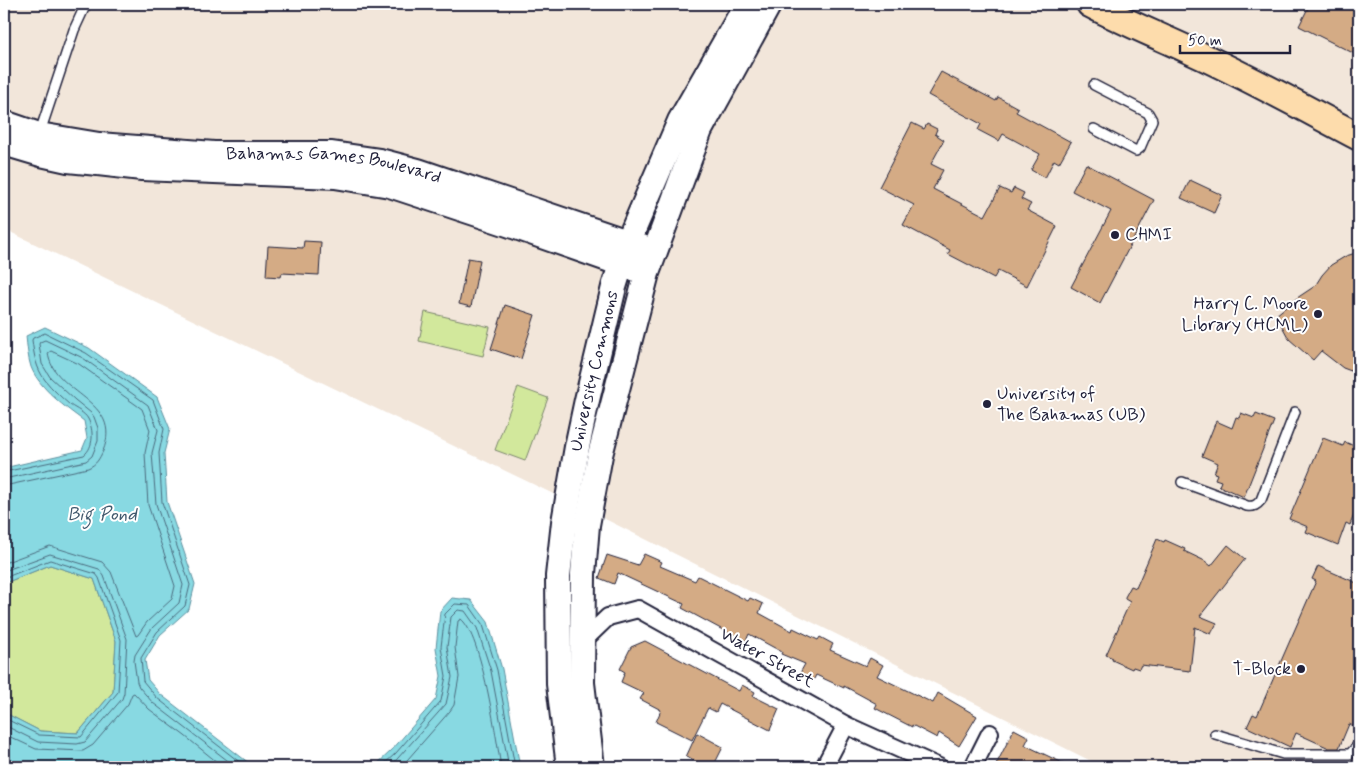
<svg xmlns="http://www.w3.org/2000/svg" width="1363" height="771" viewBox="0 0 1363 771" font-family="Mynerve,sans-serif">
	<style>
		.built { fill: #f2e6da }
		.green { fill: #d2e89c; stroke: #7a856c }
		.water { fill: #88d9e2; stroke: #5f909f }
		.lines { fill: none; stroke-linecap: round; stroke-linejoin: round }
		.shore { stroke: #4b6b7e; stroke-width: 1 }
		.building { fill: #d4ab85; stroke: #22223b }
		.service-casing { stroke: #22223b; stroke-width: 12 }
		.minor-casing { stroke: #22223b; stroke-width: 20 }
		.secondary-casing { stroke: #22223b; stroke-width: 28 }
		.primary-casing { stroke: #22223b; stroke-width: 30 }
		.service { stroke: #fff; stroke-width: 9 }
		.minor { stroke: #fff; stroke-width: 16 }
		.secondary { stroke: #fff; stroke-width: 24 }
		.primary { stroke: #fddcac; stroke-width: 26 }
		.poi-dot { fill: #22223b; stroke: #fff; stroke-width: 2 }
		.labels { text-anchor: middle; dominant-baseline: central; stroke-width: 4; stroke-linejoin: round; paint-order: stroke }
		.street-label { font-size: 18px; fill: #22223b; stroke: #fff }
		.poi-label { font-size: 18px; fill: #22223b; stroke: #fff; text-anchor: start }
		.water-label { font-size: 19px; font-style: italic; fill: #41596d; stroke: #fff }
	</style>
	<rect width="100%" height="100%" fill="#fff"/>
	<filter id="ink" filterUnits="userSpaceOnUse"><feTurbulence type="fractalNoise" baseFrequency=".02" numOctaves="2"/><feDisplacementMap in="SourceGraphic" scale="10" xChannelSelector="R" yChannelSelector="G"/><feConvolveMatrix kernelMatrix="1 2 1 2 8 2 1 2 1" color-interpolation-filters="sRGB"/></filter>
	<g filter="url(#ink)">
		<path class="built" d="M 4,4 L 1359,4 L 1359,767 L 1103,767 L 595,514 L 4,229 Z"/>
		<g class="green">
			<path d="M 425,312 L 490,327 L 483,356 L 419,341 Z"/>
			<path d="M 518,387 L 548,398 L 525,461 L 495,450 Z"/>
			<path d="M 50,565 L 94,579 L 116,641 L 113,692 L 78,733 L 40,731 L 7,714 L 4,707 L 5,583 Z"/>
		</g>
		<g class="water">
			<path d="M 45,327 L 89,348 L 157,397 L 170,429 L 164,453 L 167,502 L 195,584 L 189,609 L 160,635 L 145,660 L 148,680 L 160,694 L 254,767 L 4,767 L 4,707 L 7,714 L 40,731 L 78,733 L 113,692 L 116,641 L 94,579 L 50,565 L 5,583 L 4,590 L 4,468 L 82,450 L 87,438 L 84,421 C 66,408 39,388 31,367 C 28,358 27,346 26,336 Z"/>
			<path d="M 452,598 L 471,600 L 488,622 L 502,669 L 520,767 L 374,767 L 392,750 L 436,699 L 441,676 L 436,648 L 440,611 Z"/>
		</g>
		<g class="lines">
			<g class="shore">
				<path d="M 4,472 L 84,455 C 94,447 94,430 88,419 C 85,413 76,409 70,405 C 62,398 52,389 45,380 C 36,368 34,355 32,340 L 33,338 L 45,333 L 86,353 L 153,400 L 164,429 L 159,453 L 162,502 L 190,585 L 185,606 L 157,632 L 141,658 L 143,681 L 157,698 L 246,767"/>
				<path d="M 4,479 L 86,461 L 92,456 L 98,441 L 98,428 L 94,417 L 91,413 L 75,400 L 50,377 L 42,364 L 39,344 L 40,342 L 45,340 L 83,358 L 148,405 L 158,430 L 152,453 L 156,504 L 183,585 L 179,603 L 152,628 L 135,655 L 134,661 L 137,682 L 139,687 L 153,703 L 236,767"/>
				<path d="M 4,486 L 88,468 C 97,464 99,459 103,451 C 124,400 53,394 48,353 L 51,351 L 79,364 L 142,409 L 150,430 L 145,453 L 148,505 L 175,586 L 172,599 L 147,622 L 138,635 L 136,636 L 111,572 L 102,562 L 50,546 L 4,563"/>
				<path d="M 4,571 L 50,554 L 99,569 L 104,576 L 127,639 L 124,693 L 122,699 L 85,742 L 77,744 L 38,742 L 4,725"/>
				<path d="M 4,578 L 50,560 L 96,574 L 99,578 L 121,640 L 118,692 L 81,737 L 39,735 L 4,718"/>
				<path d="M 4,734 L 36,749 L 83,751 L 93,745 L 128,704 L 132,694 L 134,693 L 149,709 L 185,736 L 223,767"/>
				<path d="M 381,767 L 396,753 L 441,701 L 446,676 L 441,647 L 445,614 L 455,604 L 469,605 L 483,625 L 497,670 L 515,767"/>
				<path d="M 390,767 L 446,704 L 452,677 L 447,647 L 451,617 L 458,610 L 465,611 L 477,628 L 491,671 L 509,767"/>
				<path d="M 401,767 L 450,711 L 454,705 L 459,677 L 455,647 L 458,621 L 461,619 C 482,636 496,737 501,767"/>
			</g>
		</g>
		<g class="building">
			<path d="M 1310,4 L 1359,4 L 1359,56 L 1299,26 Z"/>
			<path d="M 941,72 L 996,101 L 998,97 L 1018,108 L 1016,112 L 1071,142 L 1059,163 L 1054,160 L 1045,178 L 1031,170 L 1040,154 L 1003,134 L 999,141 L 978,130 L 981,124 L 928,95 Z"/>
			<path d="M 912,123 L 924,129 L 927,124 L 937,129 L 935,134 L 944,140 L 931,164 L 943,170 L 933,189 L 985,216 L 1000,188 L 1011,193 L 1014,188 L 1024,193 L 1021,199 L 1031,204 L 1027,210 L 1057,226 L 1027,286 L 998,271 L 994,278 L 948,254 L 950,250 L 903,225 L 914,205 L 879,187 Z"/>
			<path d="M 1086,164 L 1154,200 L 1100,303 L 1071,287 L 1111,211 L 1072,191 Z"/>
			<path d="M 1190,180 L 1222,195 L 1214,213 L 1181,198 Z"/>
			<path d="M 304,241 L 321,242 L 319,275 L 282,273 L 281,277 L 266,276 L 268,246 L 303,248 Z"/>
			<path d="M 1359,252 L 1359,374 L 1343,368 L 1321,351 L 1313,360 L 1289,339 L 1276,315 L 1297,298 L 1315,286 L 1322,275 L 1331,265 L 1346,256 Z"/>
			<path d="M 468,258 L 480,260 L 471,307 L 459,304 Z"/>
			<path d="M 505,305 L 535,315 L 521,359 L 491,349 Z"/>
			<path d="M 1241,413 L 1254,418 L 1256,414 L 1274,421 L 1244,497 L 1219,486 L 1221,481 L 1215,479 L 1217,474 L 1214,473 L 1218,463 L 1202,456 L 1216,421 L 1232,428 L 1236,417 L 1239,418 Z"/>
			<path d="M 1323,438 L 1343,446 L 1345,442 L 1359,448 L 1359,502 L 1350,525 L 1346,523 L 1338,545 L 1306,532 L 1308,527 L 1289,519 Z"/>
			<path d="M 1157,539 L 1164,542 L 1165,540 L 1185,549 L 1184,551 L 1205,561 L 1211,566 L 1228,545 L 1245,559 L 1200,616 L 1217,623 L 1211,634 L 1195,627 L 1190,671 L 1141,665 L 1139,669 L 1133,667 L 1132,669 L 1112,660 L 1113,658 L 1106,655 L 1130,602 L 1125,599 L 1125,597 L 1131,586 L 1136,588 Z"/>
			<path d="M 644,554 L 662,562 L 660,566 L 695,581 L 698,576 L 748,601 L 750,598 L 763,604 L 759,613 L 792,631 L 793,628 L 818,640 L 820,637 L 833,644 L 830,650 L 866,666 L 870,658 L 883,665 L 877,676 L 933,703 L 938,693 L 977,716 L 959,746 L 939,733 L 937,738 L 912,725 L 912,727 L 875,708 L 877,704 L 844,686 L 844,688 L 816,675 L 813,681 L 800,673 L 805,664 L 781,654 L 782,652 L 749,634 L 746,641 L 732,635 L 682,608 L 684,604 L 618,573 L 614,584 L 599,578 L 607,555 L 638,565 Z"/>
			<path d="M 1318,566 L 1359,584 L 1359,717 L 1355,727 L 1349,724 L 1339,748 L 1329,748 L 1296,733 L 1290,747 L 1247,727 L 1253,714 L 1257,716 L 1316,581 L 1312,579 Z"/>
			<path d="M 645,641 L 739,691 L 742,685 L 755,692 L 753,696 L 779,709 L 770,730 L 720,704 L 716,712 L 708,708 L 692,740 L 656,722 L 661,710 L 640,699 L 644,693 L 621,682 L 625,672 L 620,669 L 631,647 Z"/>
			<path d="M 1014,729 L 1029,737 L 1025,745 L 1071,767 L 995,767 Z"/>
			<path d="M 697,733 L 723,747 L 713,767 L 707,767 L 686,757 Z"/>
		</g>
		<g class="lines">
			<defs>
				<g id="service">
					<path d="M 1094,129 L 1136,151 L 1140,148 L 1152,120 L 1148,113 L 1094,85"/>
					<path d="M 39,135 L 74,30 L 86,4"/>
					<path d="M 1182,482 L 1247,506 C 1254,507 1257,505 1261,500 L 1295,412"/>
					<path d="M 1215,734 L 1283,754 L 1350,754 L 1359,744"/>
				</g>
				<g id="minor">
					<path d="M 582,642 L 608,617 L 638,609 L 846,725 L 939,767"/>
					<path d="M 824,767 L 846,725"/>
					<path d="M 973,767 L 990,733"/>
				</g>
				<g id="secondary">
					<path id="s1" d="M 4,123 L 39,135 L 99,145 L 214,154 L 332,154 L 380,161 L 418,171 L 642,247"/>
					<path d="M 4,143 L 41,154 L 68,160 L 98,163 L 142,168 L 335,176 L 390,185 L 505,223 L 636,269"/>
					<path id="s2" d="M 569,767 L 559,684 L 558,576 L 564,522 L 577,447 L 587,400 L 614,287 L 628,242 L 680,121 L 747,4"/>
					<path d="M 592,767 L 582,683 L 583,574 L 587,525 L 600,455 L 647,273 L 700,130 L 769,4"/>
				</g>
				<path id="primary" d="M 1090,4 C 1124,22 1159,36 1193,52 C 1250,78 1304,108 1359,137"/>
			</defs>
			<use href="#service" class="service-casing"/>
			<use href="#minor" class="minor-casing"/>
			<use href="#secondary" class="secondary-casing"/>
			<use href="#primary" class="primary-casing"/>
			<use href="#service" class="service"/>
			<use href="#minor" class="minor"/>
			<use href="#secondary" class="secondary"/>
			<use href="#primary" class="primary"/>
		</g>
	</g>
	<g class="poi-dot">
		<circle cx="1115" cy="235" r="5"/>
		<circle cx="1318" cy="314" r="5"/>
		<circle cx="987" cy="404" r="5"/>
		<circle cx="1301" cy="669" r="5"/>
	</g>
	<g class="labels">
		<g class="street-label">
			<text stroke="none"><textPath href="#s1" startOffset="334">Bahamas Games Boulevard</textPath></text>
			<text stroke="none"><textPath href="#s2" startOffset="400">University Commons</textPath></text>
			<text transform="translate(767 658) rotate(29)">Water Street</text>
		</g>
		<g class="poi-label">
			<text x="1125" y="235">CHMI</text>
			<text x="1308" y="304" text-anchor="end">Harry C. Moore<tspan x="1308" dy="21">Library (HCML)</tspan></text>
			<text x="997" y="394">University of<tspan x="997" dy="21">The Bahamas (UB)</tspan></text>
			<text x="1291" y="669" text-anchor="end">T-Block</text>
		</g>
		<g class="water-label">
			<text x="102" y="514">Big Pond</text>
		</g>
	</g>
	<rect width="1363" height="771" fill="none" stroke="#fff" stroke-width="20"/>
	<rect x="10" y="10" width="1343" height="751" fill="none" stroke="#22223b" stroke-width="2" filter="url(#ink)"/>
	<path d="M1180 45v8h110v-8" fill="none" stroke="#22223b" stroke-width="2.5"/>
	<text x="1188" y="45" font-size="15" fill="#22223b" stroke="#ffffff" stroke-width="4" paint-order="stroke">50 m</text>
</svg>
